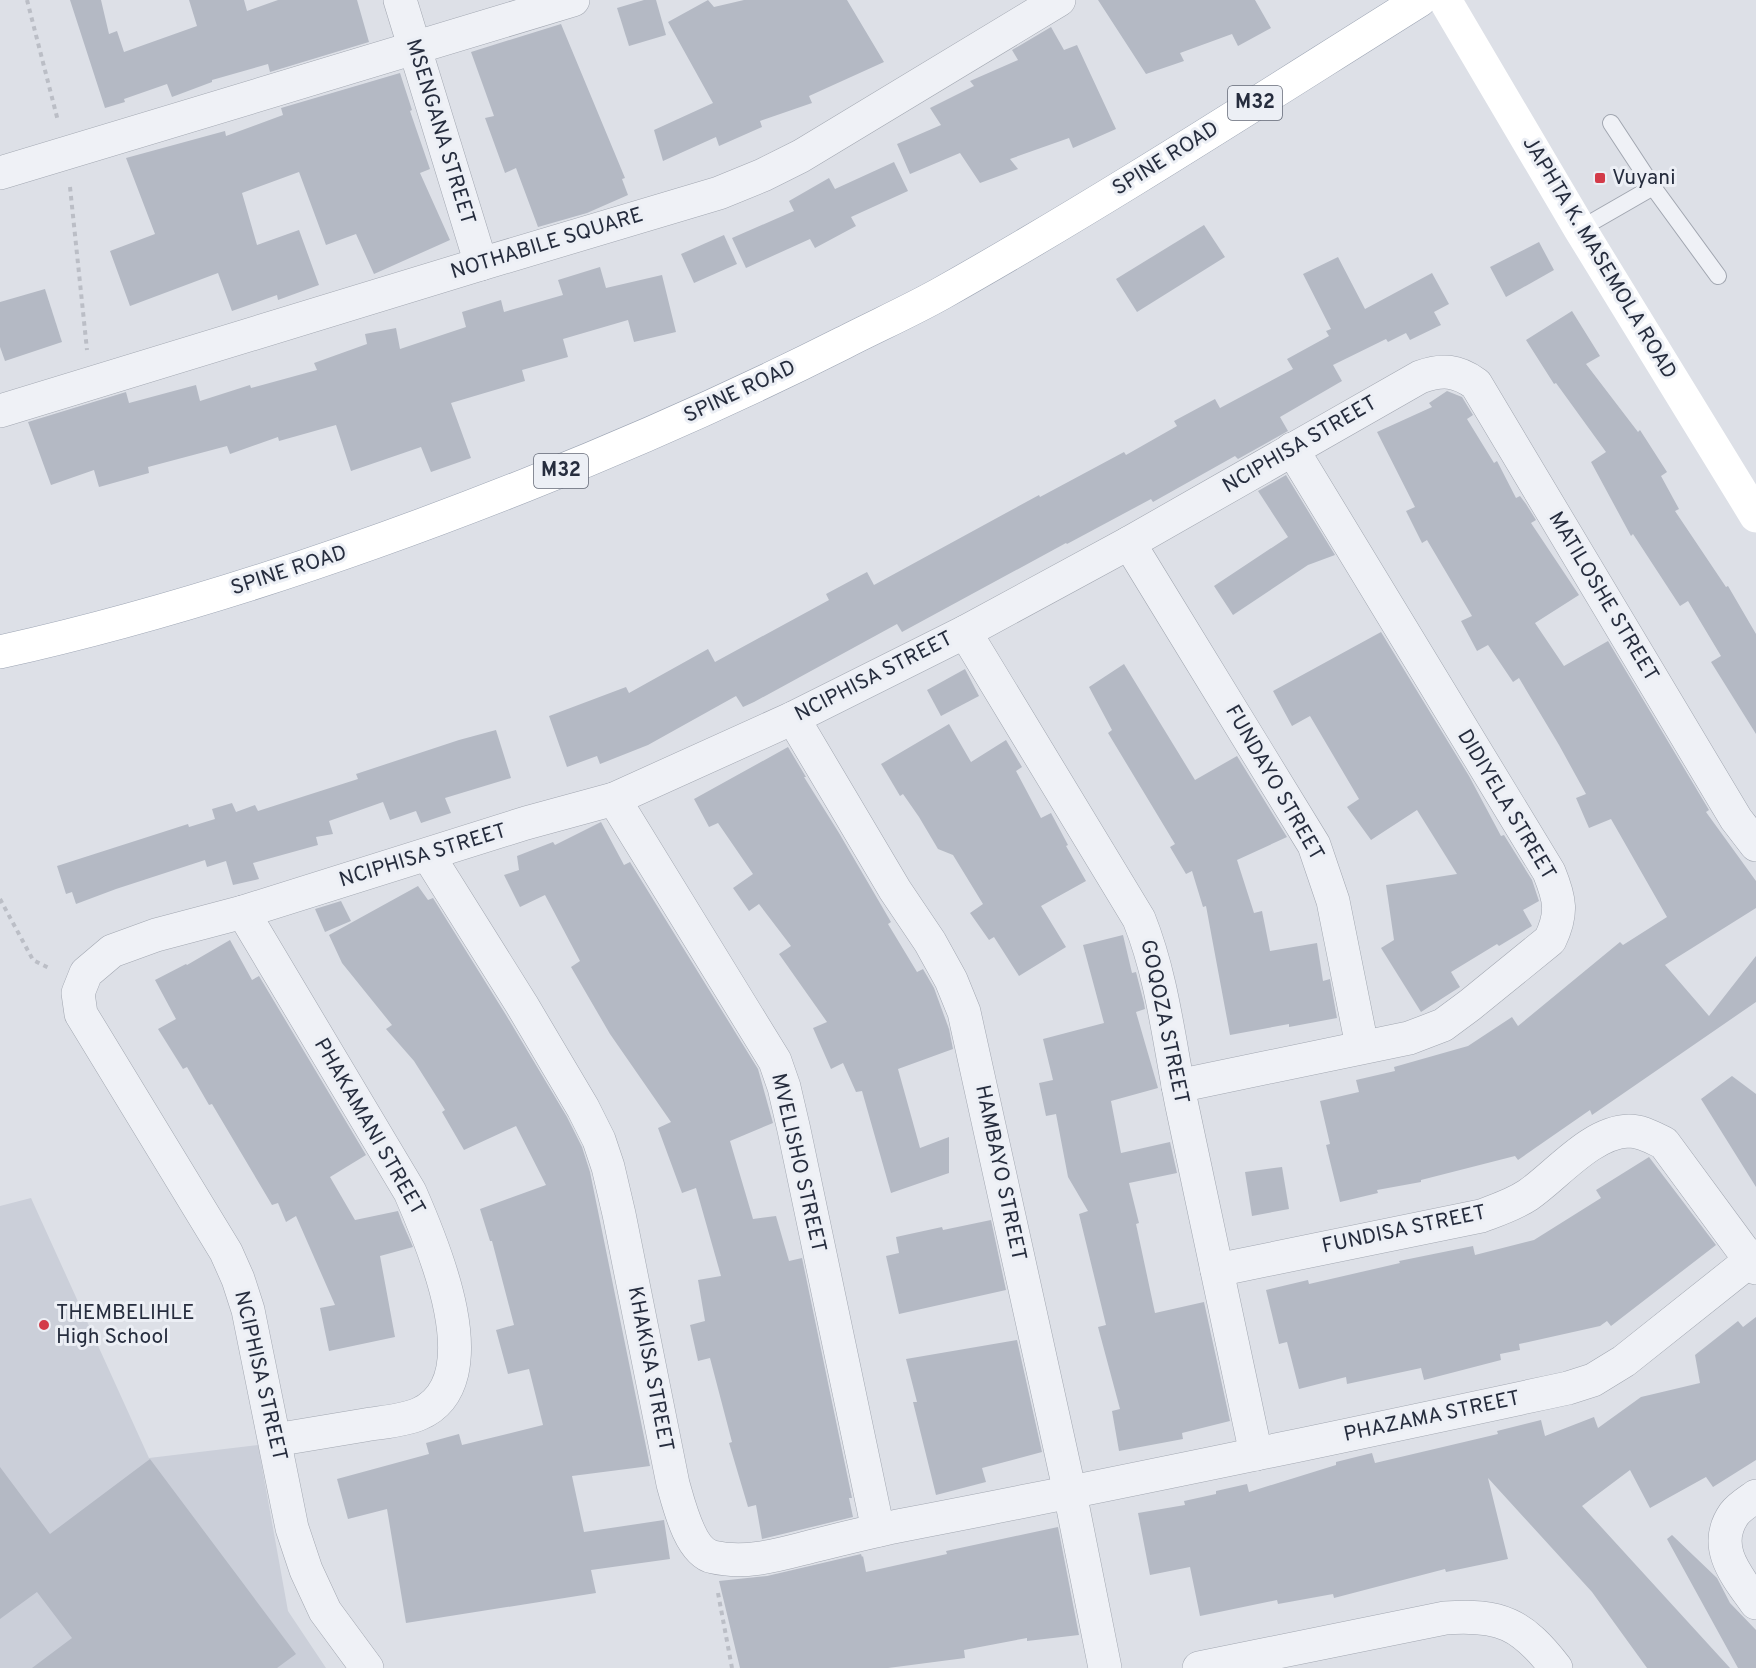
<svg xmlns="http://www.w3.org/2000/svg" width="1756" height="1668" viewBox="0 0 1756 1668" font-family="Overpass,sans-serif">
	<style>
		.built { fill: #cbcfd9 }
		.building { fill: #b4b9c4 }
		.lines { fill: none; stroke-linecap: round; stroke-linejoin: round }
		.service-casing { stroke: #a2a7b1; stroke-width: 18 }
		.minor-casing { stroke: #a2a7b1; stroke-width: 34 }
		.primary-casing { stroke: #9ca4b3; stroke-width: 34 }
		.path { stroke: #bbbec6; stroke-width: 4; stroke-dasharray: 4.5 4.5; stroke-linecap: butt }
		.service { stroke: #eff1f6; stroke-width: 16 }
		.minor { stroke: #eff1f6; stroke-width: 33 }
		.secondary { stroke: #fff; stroke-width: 33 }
		.primary { stroke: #fff; stroke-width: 33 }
		.poi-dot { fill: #d33b49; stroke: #eceff5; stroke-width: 2 }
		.labels { text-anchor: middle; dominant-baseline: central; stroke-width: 6; stroke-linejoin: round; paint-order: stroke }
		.shield { fill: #eceff5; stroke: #616775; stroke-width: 1.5 }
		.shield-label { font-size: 20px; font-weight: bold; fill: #262d3e }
		.street-label { font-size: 21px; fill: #262d3e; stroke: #eceff5 }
		.poi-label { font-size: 21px; fill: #262d3e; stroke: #eceff5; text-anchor: start }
	</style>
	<rect width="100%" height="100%" fill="#dde0e7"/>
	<path class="built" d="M 31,1198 L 149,1458 L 258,1445 L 288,1611 L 326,1668 L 0,1668 L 0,1206 Z"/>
	<g class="building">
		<path d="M 70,0 L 101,0 L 109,34 L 117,31 L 124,52 L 197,26 L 189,0 L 244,0 L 247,11 L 278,0 L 357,0 L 369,42 L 270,72 L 268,64 L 212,80 L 212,82 L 172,97 L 167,84 L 124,99 L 125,102 L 105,108 Z"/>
		<path d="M 644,0 L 656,0 L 666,35 L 629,46 L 617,8 Z"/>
		<path d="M 708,0 L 714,7 L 744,0 L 847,0 L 884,62 L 809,96 L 812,103 L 760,121 L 762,127 L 719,146 L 716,137 L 663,161 L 654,130 L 713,103 L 668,22 Z"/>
		<path d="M 1098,0 L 1255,0 L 1271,28 L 1238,46 L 1232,34 L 1180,53 L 1184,61 L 1146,74 Z"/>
		<path d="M 561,24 L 625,178 L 622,179 L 628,195 L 587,213 L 538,227 L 516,168 L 505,173 L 485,118 L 494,116 L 471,52 Z"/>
		<path d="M 1051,27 L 1064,50 L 1077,45 L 1116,129 L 1073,148 L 1069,138 L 1010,159 L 1018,169 L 980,183 L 960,153 L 910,174 L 897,144 L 941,125 L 930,108 L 974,86 L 970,81 L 1018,60 L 1012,50 Z"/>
		<path d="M 400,73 L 412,110 L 410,111 L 430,169 L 420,173 L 450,240 L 374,274 L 356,234 L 326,245 L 299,172 L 242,193 L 257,245 L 299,230 L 319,285 L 278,300 L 277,295 L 232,311 L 218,273 L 130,306 L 110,251 L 155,234 L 126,158 L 225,131 L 226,136 L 283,115 L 281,108 Z"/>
		<path d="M 894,162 L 908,191 L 851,217 L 856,226 L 815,248 L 810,239 L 746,268 L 732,238 L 794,211 L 789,201 L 829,178 L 835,189 Z"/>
		<path d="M 1204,225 L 1225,257 L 1137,312 L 1116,279 Z"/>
		<path d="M 724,235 L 737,264 L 694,283 L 681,254 Z"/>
		<path d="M 1539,242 L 1554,270 L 1506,297 L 1490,267 Z"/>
		<path d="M 1338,257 L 1365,309 L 1432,273 L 1449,304 L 1434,312 L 1441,325 L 1410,340 L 1406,333 L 1388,342 L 1386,339 L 1333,365 L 1342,381 L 1280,417 L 1288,431 L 1238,459 L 1235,456 L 1153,502 L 1151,499 L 1067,544 L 1066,543 L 902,632 L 897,624 L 754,702 L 743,707 L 736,696 L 648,745 L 600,764 L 597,756 L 567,767 L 549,716 L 626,687 L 629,693 L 708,649 L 715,662 L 829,600 L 826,594 L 867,572 L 874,585 L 1039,495 L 1040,497 L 1124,452 L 1126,455 L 1177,426 L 1174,421 L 1215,399 L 1220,408 L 1293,369 L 1287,359 L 1329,336 L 1326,331 L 1331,329 L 1303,274 Z"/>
		<path d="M 600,267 L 606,288 L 662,275 L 676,332 L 634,342 L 628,320 L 563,339 L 568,357 L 522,370 L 525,381 L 451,403 L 471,458 L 431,472 L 421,447 L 351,471 L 336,425 L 279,441 L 278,437 L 230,454 L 227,446 L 148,467 L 149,473 L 99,487 L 94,470 L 51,485 L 28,422 L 126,392 L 129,403 L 196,385 L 200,401 L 250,385 L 251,388 L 317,370 L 314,363 L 367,344 L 365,334 L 396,328 L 400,349 L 466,327 L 462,312 L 501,300 L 504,312 L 563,295 L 558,280 Z"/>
		<path d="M 45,289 L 62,342 L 5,361 L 0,347 L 0,302 Z"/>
		<path d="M 1572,311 L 1600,356 L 1586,364 L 1638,432 L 1640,430 L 1667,472 L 1661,476 L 1679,509 L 1675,511 L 1726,587 L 1728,586 L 1756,634 L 1756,734 L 1711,662 L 1721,656 L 1688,601 L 1680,606 L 1633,534 L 1631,536 L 1591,462 L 1606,452 L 1556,383 L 1554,384 L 1526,340 Z"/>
		<path d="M 1447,391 L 1462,397 L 1473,415 L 1467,419 L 1494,463 L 1497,461 L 1516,498 L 1520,496 L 1526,504 L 1536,520 L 1531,523 L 1579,595 L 1535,623 L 1564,666 L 1608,641 L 1709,810 L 1706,812 L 1756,881 L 1756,908 L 1665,965 L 1709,1016 L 1756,956 L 1756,1002 L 1592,1115 L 1590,1110 L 1518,1160 L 1515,1156 L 1421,1180 L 1421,1182 L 1377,1190 L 1378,1193 L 1340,1202 L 1326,1145 L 1330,1144 L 1320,1101 L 1359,1092 L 1356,1080 L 1395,1071 L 1394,1067 L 1468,1046 L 1512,1017 L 1518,1026 L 1620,942 L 1623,945 L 1667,917 L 1611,819 L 1589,828 L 1576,798 L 1586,794 L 1559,745 L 1519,678 L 1513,682 L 1488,645 L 1477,651 L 1461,621 L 1472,616 L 1427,540 L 1422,543 L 1406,511 L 1415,507 L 1377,432 L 1432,407 L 1429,403 Z"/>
		<path d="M 1286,475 L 1335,555 L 1308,565 L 1233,615 L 1214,586 L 1288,537 L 1258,491 Z"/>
		<path d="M 1381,632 L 1469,776 L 1501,836 L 1504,835 L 1532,880 L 1539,901 L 1523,910 L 1532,926 L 1499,946 L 1497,944 L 1451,972 L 1460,987 L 1421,1012 L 1381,948 L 1394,940 L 1386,885 L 1457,874 L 1417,810 L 1371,840 L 1347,807 L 1359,799 L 1310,716 L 1292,726 L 1273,691 Z"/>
		<path d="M 1124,664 L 1195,780 L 1237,756 L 1287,837 L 1237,860 L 1254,913 L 1262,911 L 1270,951 L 1317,943 L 1323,981 L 1330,979 L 1337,1018 L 1289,1027 L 1289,1024 L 1230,1035 L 1206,906 L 1203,907 L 1192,871 L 1186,874 L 1170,847 L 1175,844 L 1108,733 L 1112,730 L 1089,687 Z"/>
		<path d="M 965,669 L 979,696 L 941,716 L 927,690 Z"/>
		<path d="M 949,724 L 971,762 L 1006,740 L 1022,767 L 1016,771 L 1041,818 L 1051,813 L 1068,845 L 1066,846 L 1086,881 L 1041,906 L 1066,947 L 1019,976 L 994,937 L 989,940 L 970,913 L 983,904 L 953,855 L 938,849 L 919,817 L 903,794 L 900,796 L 881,764 Z"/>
		<path d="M 496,730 L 511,778 L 445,798 L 451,813 L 421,823 L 416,811 L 390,820 L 383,802 L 329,821 L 333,834 L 316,837 L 318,845 L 253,863 L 259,879 L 233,885 L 226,861 L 207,867 L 205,860 L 116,889 L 76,904 L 72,892 L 66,894 L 57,866 L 188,824 L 189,827 L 215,819 L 212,809 L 232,803 L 236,812 L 255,805 L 258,811 L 358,779 L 356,774 L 459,740 Z"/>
		<path d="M 788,747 L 806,777 L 804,777 L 839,833 L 891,922 L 888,924 L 917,972 L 923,969 L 934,988 L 949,1029 L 953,1049 L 898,1069 L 920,1148 L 949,1137 L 949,1173 L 891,1193 L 862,1091 L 856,1092 L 843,1063 L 831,1069 L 813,1028 L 827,1022 L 779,954 L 791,946 L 759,904 L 749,911 L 733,888 L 753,874 L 718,823 L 709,827 L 694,799 Z"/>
		<path d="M 601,822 L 624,865 L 630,862 L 758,1069 L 773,1123 L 730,1141 L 753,1219 L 776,1216 L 789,1261 L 802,1258 L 852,1498 L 849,1498 L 853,1517 L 762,1539 L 756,1505 L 748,1507 L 729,1443 L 732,1442 L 710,1358 L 698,1361 L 690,1325 L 705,1321 L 698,1280 L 721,1276 L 696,1188 L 682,1193 L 658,1128 L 671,1122 L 610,1034 L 571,967 L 580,961 L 545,895 L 520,907 L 504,875 L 519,870 L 517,856 L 553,842 L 555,845 Z"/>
		<path d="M 418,886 L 428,900 L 433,898 L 506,1015 L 567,1117 L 582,1147 L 590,1172 L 650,1466 L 572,1476 L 584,1532 L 664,1520 L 670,1559 L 591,1570 L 596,1593 L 406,1623 L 387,1509 L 348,1519 L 337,1479 L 429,1454 L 426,1443 L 459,1434 L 462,1445 L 543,1425 L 529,1369 L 508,1374 L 496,1330 L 514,1325 L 492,1241 L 490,1241 L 480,1209 L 546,1185 L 516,1126 L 464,1150 L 442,1112 L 445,1110 L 414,1061 L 386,1029 L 392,1025 L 342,963 L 329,935 Z"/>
		<path d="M 341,901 L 351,921 L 325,932 L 315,909 Z"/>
		<path d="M 1123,935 L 1132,973 L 1136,972 L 1144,1003 L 1145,1009 L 1136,1012 L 1158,1088 L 1111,1101 L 1121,1153 L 1170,1142 L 1177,1173 L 1129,1183 L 1139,1223 L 1136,1224 L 1155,1313 L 1204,1302 L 1230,1421 L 1182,1433 L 1183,1439 L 1119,1451 L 1112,1411 L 1120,1409 L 1098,1327 L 1106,1325 L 1079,1214 L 1088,1211 L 1068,1177 L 1056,1114 L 1046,1116 L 1039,1083 L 1053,1080 L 1043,1039 L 1104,1023 L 1083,945 Z"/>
		<path d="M 230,940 L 252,980 L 259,976 L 366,1155 L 330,1177 L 355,1220 L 398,1211 L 402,1222 L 413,1247 L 380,1256 L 395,1337 L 329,1351 L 320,1308 L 335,1305 L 296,1216 L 286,1222 L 278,1203 L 272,1205 L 212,1104 L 209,1105 L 187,1067 L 183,1069 L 158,1029 L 176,1019 L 155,980 L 186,964 L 187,965 Z"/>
		<path d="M 1732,1076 L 1756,1094 L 1756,1187 L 1701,1099 Z"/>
		<path d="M 1649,1157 L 1716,1245 L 1611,1326 L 1607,1321 L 1600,1326 L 1519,1344 L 1520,1350 L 1500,1354 L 1501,1360 L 1424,1380 L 1421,1368 L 1347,1384 L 1346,1377 L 1299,1389 L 1287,1342 L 1279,1344 L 1266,1290 L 1308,1280 L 1309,1284 L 1400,1263 L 1399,1261 L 1473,1246 L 1475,1255 L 1534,1240 L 1601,1198 L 1596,1190 Z"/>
		<path d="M 1282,1167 L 1289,1209 L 1252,1216 L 1245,1172 Z"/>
		<path d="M 991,1220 L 1006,1290 L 899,1314 L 886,1256 L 899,1253 L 896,1237 L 942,1227 L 943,1230 Z"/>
		<path d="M 1756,1317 L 1756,1460 L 1713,1487 L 1706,1477 L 1650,1508 L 1630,1470 L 1582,1506 L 1730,1668 L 1647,1668 L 1592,1592 L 1488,1478 L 1508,1559 L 1446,1572 L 1445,1569 L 1334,1598 L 1333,1594 L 1278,1604 L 1277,1600 L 1200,1616 L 1190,1567 L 1150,1575 L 1138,1513 L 1185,1505 L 1184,1501 L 1216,1494 L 1216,1491 L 1247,1484 L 1249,1492 L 1336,1465 L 1336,1462 L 1372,1453 L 1375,1463 L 1498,1434 L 1497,1431 L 1541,1420 L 1545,1436 L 1594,1417 L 1598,1428 L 1641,1397 L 1700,1383 L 1695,1355 L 1738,1321 L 1743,1327 Z"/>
		<path d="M 1017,1340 L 1042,1452 L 982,1468 L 986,1482 L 936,1495 L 913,1402 L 917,1402 L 906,1359 Z"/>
		<path d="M 150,1459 L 296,1654 L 277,1668 L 32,1668 L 72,1638 L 37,1592 L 0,1619 L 0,1467 L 50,1534 Z"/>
		<path d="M 1058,1527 L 1079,1635 L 1027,1641 L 1027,1638 L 964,1650 L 965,1658 L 888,1668 L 740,1668 L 719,1581 L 767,1576 L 861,1554 L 862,1557 L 863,1556 L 866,1572 L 947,1554 L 946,1551 Z"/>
		<path d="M 1672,1535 L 1717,1578 L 1730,1603 L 1756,1630 L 1756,1668 L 1738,1668 L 1667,1539 Z"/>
	</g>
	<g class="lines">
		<defs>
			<g id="service">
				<path d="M 1611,123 L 1653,187 L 1718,276"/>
				<path d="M 1580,229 L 1653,187"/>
			</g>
			<g id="minor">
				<path d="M 400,0 L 481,264"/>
				<path d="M 0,173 L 573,0"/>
				<path d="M 0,411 L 481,264 L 719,193 L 763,175 L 801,156 L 1059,0"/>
				<path d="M 1129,543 L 1314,845 L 1333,901 L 1362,1046"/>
				<path d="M 965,632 L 1139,919 C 1163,979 1169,1043 1182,1106 C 1206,1222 1231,1338 1256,1454"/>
				<path d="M 793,718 L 895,890 L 930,942 L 951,980 L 964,1012 L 1070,1493 L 1105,1668"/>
				<path d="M 614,799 L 775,1061 L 784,1087 L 794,1130 L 878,1530"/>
				<path d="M 428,855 L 522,1005 L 583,1108 L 599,1140 L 608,1167 L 619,1214 L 673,1484 C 679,1505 690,1552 713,1557 C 747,1565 781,1554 813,1546 C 841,1539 869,1532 898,1526 C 1122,1483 1345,1436 1568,1388 L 1593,1380 L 1624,1361 L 1756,1256"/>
				<path d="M 243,912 L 410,1192 C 432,1242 493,1382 419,1414 C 403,1421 383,1422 365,1425 C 335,1430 305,1435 275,1440"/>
				<path d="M 1178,1086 L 1409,1038 L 1443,1025 L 1470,1005 L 1550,940 C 1563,913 1560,899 1549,872 L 1292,449"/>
				<path d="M 1217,1270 L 1481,1216 C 1497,1210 1513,1205 1528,1195 C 1557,1175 1591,1132 1629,1131 C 1642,1131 1653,1138 1664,1143 L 1756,1268"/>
				<path d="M 1756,1496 C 1749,1501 1739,1507 1734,1514 C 1711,1547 1737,1576 1756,1603"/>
				<path d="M 367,1668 L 325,1611 L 306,1570 L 292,1528 L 248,1310 L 238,1279 L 226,1252 L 81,1014 L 78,993 L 86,973 L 112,951 L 156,935 L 243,912 L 526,823 L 614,799 L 793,718 L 965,632 L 1129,543 L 1420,377 C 1442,369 1457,370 1476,384 L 1736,819 L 1756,845"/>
				<path d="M 1199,1668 L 1445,1618 C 1501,1614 1522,1624 1556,1668"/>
			</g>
			<path id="primary" d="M 0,652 C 180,612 355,553 526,485 C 634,442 740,395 843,343 C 876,326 910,311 942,293 C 1105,201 1262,99 1420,0"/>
		</defs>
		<use href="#service" class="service-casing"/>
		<use href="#minor" class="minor-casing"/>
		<use href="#primary" class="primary-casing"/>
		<g class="path">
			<path d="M 27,0 L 58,121"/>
			<path d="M 70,187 L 87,350"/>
			<path d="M 0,899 L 33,960 L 51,969"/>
			<path d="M 718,1593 L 732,1668"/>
		</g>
		<use href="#service" class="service"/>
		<use href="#minor" class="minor"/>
		<path class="secondary" d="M 1445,0 L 1580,229 L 1756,516"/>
		<use href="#primary" class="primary"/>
	</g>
	<g class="poi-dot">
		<rect x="1594" y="172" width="12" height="12" rx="3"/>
		<circle cx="44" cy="1325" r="6"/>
	</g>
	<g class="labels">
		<g class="shield">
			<rect x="1228" y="86" width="54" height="34" rx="4.5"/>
			<rect x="534" y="454" width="54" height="34" rx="4.5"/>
		</g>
		<g class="shield-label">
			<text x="1255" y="103">M32</text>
			<text x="561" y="471">M32</text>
		</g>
		<g class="street-label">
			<text transform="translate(440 132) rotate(73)">MSENGANA STREET</text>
			<text transform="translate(1166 159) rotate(-32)">SPINE ROAD</text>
			<text transform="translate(547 244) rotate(-17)">NOTHABILE SQUARE</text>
			<text transform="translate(1599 258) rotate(59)">JAPHTA K. MASEMOLA ROAD</text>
			<text transform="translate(740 392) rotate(-25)">SPINE ROAD</text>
			<text transform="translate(1300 445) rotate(-30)">NCIPHISA STREET</text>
			<text transform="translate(289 571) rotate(-18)">SPINE ROAD</text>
			<text transform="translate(1603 597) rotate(59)">MATILOSHE STREET</text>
			<text transform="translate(874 677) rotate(-27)">NCIPHISA STREET</text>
			<text transform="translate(1274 783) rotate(60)">FUNDAYO STREET</text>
			<text transform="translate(1506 805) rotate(59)">DIDIYELA STREET</text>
			<text transform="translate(423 856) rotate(-17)">NCIPHISA STREET</text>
			<text transform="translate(1164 1022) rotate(78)">GOQOZA STREET</text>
			<text transform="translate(369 1127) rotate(60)">PHAKAMANI STREET</text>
			<text transform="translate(798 1163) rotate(77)">MVELISHO STREET</text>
			<text transform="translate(1000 1173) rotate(78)">HAMBAYO STREET</text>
			<text transform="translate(1404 1230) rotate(-12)">FUNDISA STREET</text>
			<text transform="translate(650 1369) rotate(79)">KHAKISA STREET</text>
			<text transform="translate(260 1376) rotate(77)">NCIPHISA STREET</text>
			<text transform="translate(1432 1417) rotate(-12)">PHAZAMA STREET</text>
		</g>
		<g class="poi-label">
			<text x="1612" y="178">Vuyani</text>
			<text x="56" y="1313">THEMBELIHLE<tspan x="56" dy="24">High School</tspan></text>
		</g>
	</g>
</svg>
